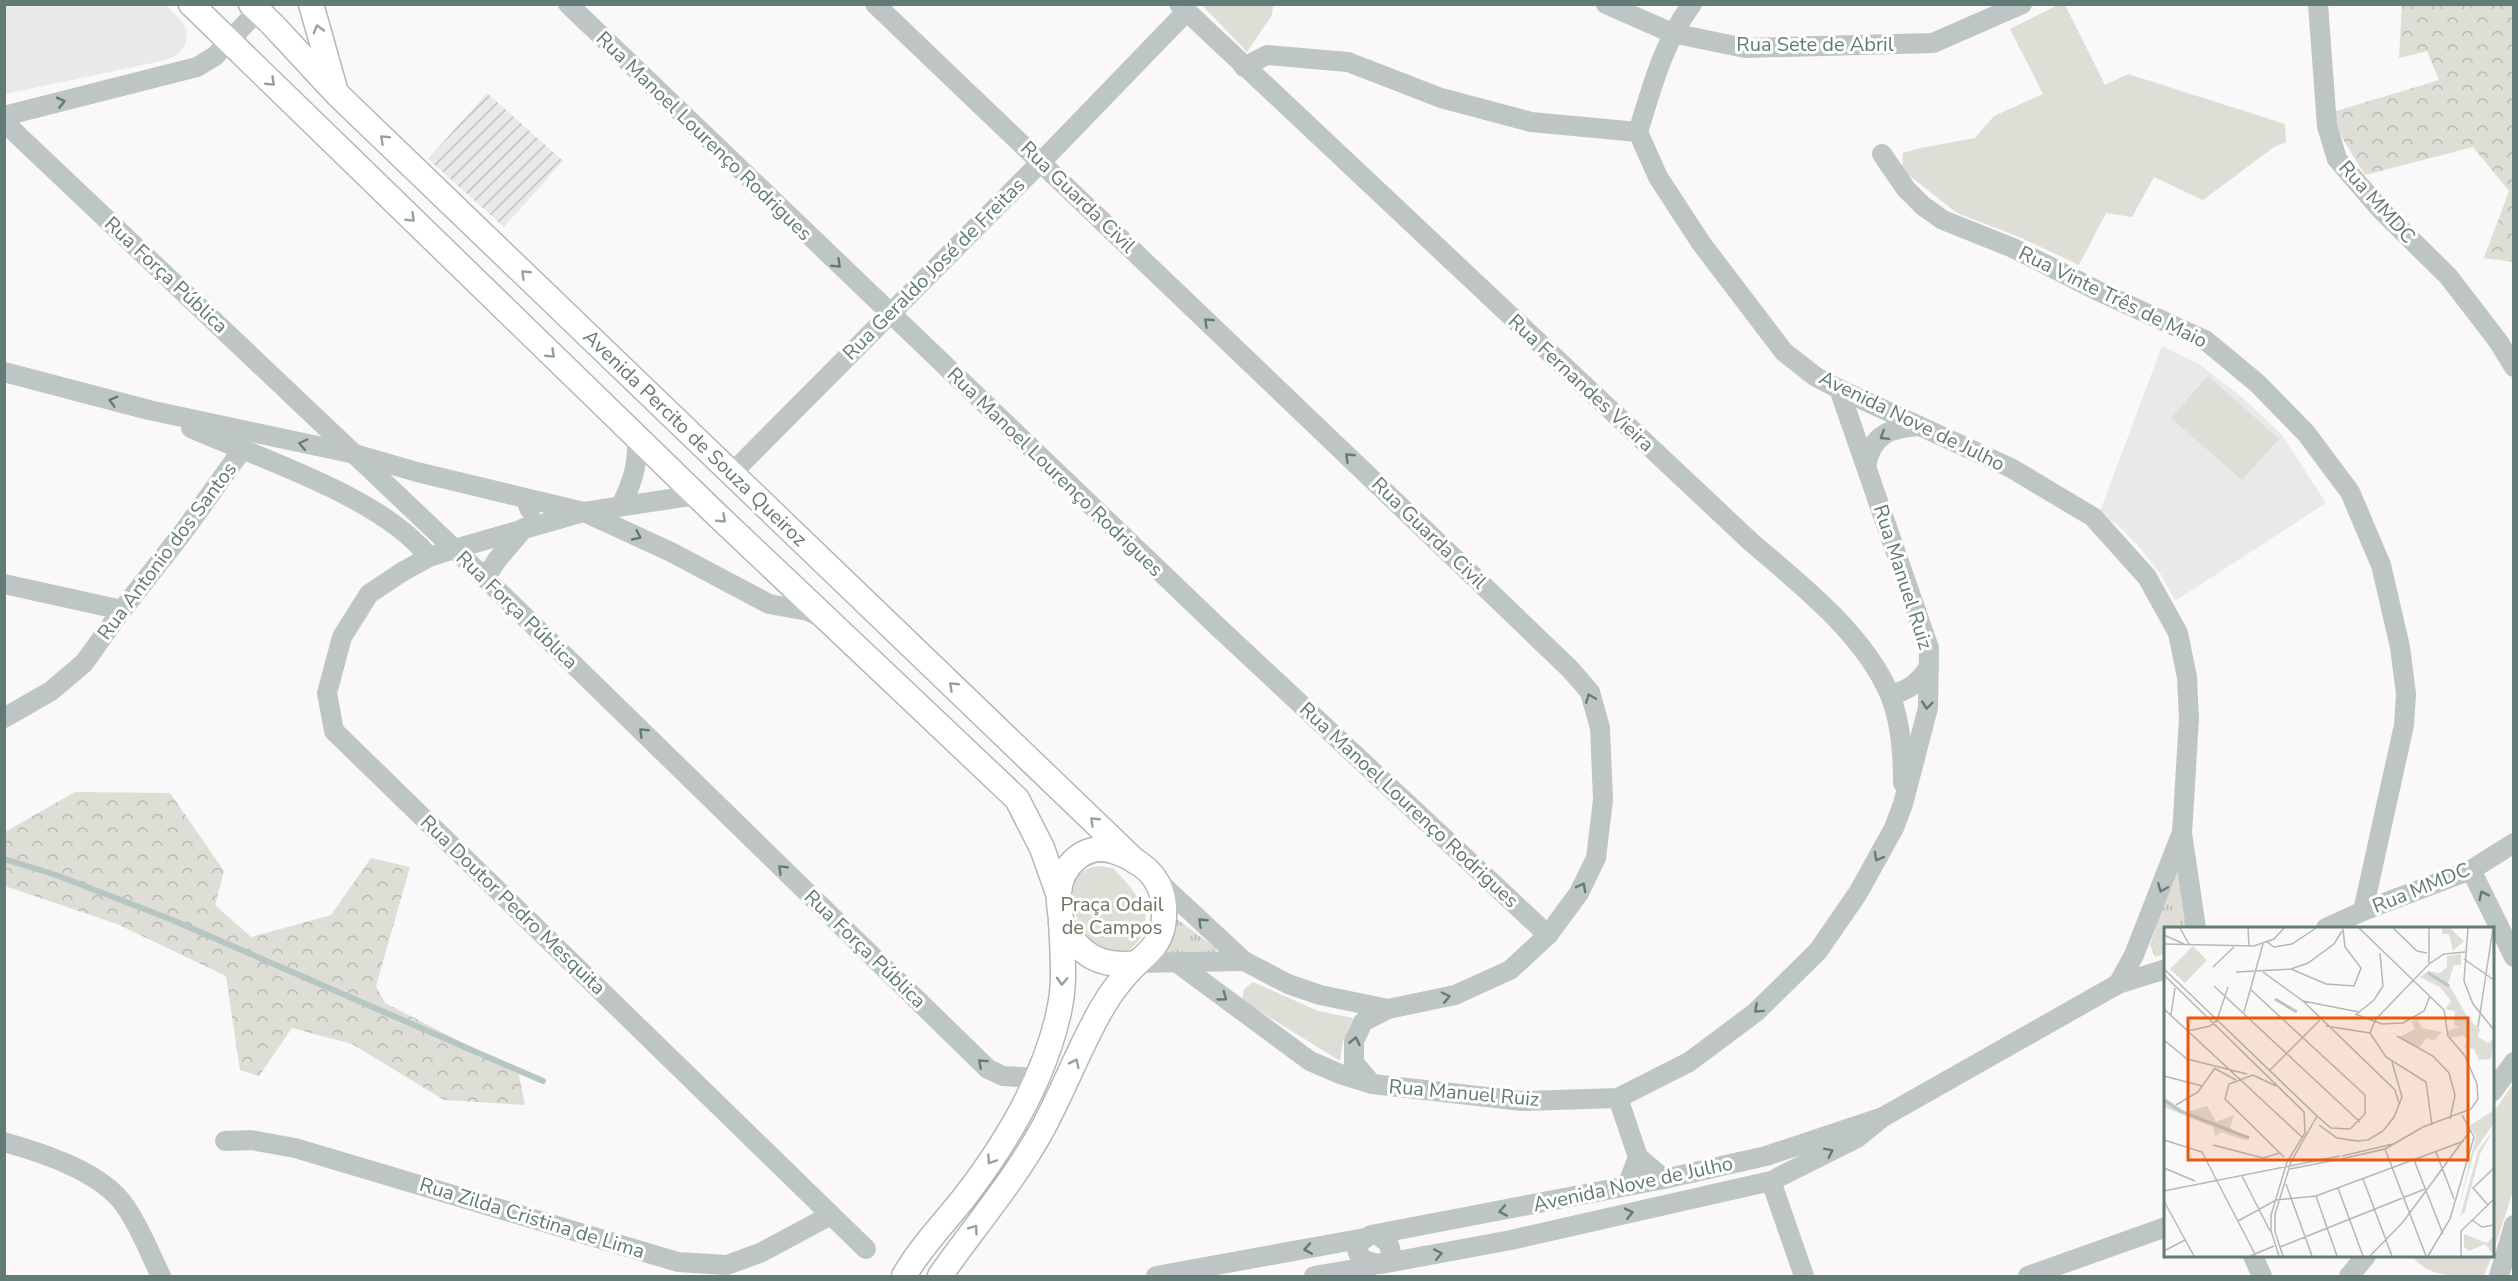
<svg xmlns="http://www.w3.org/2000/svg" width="2518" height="1281" viewBox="0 0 2518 1281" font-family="'Nunito Sans',sans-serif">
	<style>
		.built { fill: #e8e9e8 }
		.industrial { fill: url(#industrial-furrows) }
		.grass { fill: url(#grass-tufts) }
		.forest { fill: url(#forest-crowns) }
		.park { fill: #deded7 }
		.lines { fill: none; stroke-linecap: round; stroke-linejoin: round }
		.stream { stroke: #b6c6c2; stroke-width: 6 }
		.major-casing { stroke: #b1bab9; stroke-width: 27 }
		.minor { stroke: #bdc6c4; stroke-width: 20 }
		.major { stroke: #fff; stroke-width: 24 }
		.oneway { stroke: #91a3a0 }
		.oneway2 { stroke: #627b77 }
		.labels { text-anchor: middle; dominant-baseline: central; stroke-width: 6; stroke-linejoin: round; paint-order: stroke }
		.street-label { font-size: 20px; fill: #627b77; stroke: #fff }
		.park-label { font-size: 20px; fill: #707360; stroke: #fff }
		.inset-river { fill: none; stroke: #b6c6c2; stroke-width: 3 }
		.inset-road { fill: none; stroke: #afbbb8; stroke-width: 1.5 }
		.view { fill: #e8590c; fill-opacity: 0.15; stroke: #e8590c; stroke-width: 3 }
		.inset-edge { fill: none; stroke: #627b77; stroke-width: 3 }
	</style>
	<defs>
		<pattern id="industrial-furrows" width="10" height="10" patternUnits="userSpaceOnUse" patternTransform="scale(1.5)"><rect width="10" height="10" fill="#e8e9e8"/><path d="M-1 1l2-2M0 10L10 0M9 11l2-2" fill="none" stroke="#bfc2c1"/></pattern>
		<pattern id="grass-tufts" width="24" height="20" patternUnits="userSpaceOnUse" patternTransform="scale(1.5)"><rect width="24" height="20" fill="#deded7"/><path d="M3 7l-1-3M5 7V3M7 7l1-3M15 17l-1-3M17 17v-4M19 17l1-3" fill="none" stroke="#b7b9b3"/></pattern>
		<pattern id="forest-crowns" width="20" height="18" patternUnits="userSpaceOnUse" patternTransform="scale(1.5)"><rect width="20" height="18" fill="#deded7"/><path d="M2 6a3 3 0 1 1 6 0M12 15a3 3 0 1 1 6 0" fill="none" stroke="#b7b9b3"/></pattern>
	</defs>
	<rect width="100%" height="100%" fill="#faf8f8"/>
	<g class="built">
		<path d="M 5,4 L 165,5 L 179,18 L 187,30 L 185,45 L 177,55 L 166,60 L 5,94 Z"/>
		<path d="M 2162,346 L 2199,364 L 2245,400 L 2282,435 L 2326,503 L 2175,601 L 2160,573 L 2140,548 L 2118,525 L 2099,514 Z"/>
	</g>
	<path class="industrial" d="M 487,93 L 563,161 L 504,227 L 428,159 Z"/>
	<g class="grass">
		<path d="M 2177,862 L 2179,868 L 2186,928 L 2166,928 L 2165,954 L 2155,957 L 2150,945 Z"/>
		<path d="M 1177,919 L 1217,949 L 1213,953 L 1162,957 Z"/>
	</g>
	<g class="forest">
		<path d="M 2402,5 L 2513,5 L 2513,262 L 2484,258 L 2509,191 L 2473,147 L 2365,175 L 2336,128 L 2333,112 L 2439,80 L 2427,51 L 2399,58 Z"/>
		<path d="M 75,792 L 170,793 L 224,871 L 215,905 L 251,937 L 331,915 L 371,858 L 410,867 L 376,986 L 385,1003 L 518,1071 L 525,1105 L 444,1100 L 352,1044 L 292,1028 L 259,1076 L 240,1070 L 226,976 L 117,924 L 5,886 L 5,832 Z"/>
	</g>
	<g class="park">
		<path d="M 1202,5 L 1273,5 L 1272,15 L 1247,52 Z"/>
		<path d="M 2058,5 L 2065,5 L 2105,85 L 2128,74 L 2285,124 L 2286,142 L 2274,147 L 2203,200 L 2154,177 L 2132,217 L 2106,213 L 2079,265 L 2019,237 L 1957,213 L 1902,170 L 1903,153 L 1921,148 L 1975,138 L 1994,116 L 2043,94 L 2010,29 Z"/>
		<path d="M 2208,376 L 2279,439 L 2242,480 L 2171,418 Z"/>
		<path d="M 1099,866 L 1113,868 C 1137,894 1165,921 1128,951 L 1097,948 C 1092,943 1085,936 1082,930 C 1071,906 1064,869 1099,866 Z"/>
		<path d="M 1253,982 L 1318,1011 L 1353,1018 L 1343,1041 L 1340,1061 L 1242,1000 L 1244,989 Z"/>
		<path d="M 2513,1084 L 2513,1191 L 2493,1253 L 2493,1113 Z"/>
		<path d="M 2412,1256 L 2492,1256 L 2484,1276 C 2458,1276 2429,1279 2412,1256 Z"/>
	</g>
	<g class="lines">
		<path class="stream" d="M 4,859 L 56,875 L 170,919 L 543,1081"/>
		<defs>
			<g id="major">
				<path d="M 191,4 L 717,515 L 1017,799 L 1042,848 L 1058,893"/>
				<path d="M 251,4 L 272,24 L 337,94 L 1136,862"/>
				<path d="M 311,4 L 335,89"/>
				<path d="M 1061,923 C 1080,955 1100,968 1137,963"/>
				<path d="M 904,1276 C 919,1249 944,1223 963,1199 C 1005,1145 1042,1084 1058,1016 C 1061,1003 1063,989 1063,976 C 1063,957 1062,938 1061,919 C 1060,911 1058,901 1059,893 C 1061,864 1087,841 1116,852 C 1152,865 1169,887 1163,926 C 1160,943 1149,952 1137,963 C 1124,976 1111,992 1102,1008 C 1080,1046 1064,1089 1043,1128 C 1014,1181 974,1227 940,1276"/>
			</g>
		</defs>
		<use href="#major" class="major-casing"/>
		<g class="minor">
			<path d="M 568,4 L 1217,626 L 1548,935"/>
			<path d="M 875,4 L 1493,595 L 1570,669 L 1590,692 L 1600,728 L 1603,800 L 1596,858 L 1579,893 L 1548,935 L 1510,970 L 1455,995 L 1388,1009 L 1363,1022 L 1354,1041 L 1354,1063 L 1372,1084"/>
			<path d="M 1179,4 L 1751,542 C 1800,584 1863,633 1889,693 C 1901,720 1903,754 1903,783"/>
			<path d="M 1606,4 L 1672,33 L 1745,48 L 1933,43 L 2022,4"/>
			<path d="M 1692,4 C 1663,43 1652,87 1638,132 L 1658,177 L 1701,243 L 1784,352 L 1816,377 L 1839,389 L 2011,468 L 2093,517 L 2147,577 L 2178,633 L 2187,677 L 2189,719 L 2182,833 L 2196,928"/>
			<path d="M 2318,4 L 2327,126 L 2337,159 L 2381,210 L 2448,276 L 2498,341 L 2514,367"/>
			<path d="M 1244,67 L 1267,55 L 1348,62 L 1441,98 L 1531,122 L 1638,132"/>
			<path d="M 4,116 L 197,67 L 215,56 L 264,4"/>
			<path d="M 4,122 L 485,578 L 988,1069 L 1003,1076 L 1037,1078"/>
			<path d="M 1882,154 L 1906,189 L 1923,206 L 1943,220 L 2013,248 L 2100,292 L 2205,340 L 2257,383 L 2306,433 L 2350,492 L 2381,565 L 2400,647 L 2406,694 L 2404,725 L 2363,911"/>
			<path d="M 4,372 L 149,410 L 355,454 L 417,472 L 525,498"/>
			<path d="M 191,428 C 261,459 382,497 429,557"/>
			<path d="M 1866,466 C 1872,434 1890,428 1919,426"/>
			<path d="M 732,473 L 1041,162 L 1186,12"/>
			<path d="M 697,495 L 584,512 L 454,549 L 429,557 L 402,572 L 369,594 L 342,637 L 327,693 L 334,731 L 866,1249"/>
			<path d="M 621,506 C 632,483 640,461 636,436"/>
			<path d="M 530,510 L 525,498 L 584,512 L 671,552 L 769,604 L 808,611 L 824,618"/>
			<path d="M 485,578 L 497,560 L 524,528"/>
			<path d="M 4,584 L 122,610"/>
			<path d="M 1890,694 C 1908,692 1919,682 1929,667"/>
			<path d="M 4,718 L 51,691 L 84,663 L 122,610 L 184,531 L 242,450"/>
			<path d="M 2471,870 L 2514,957"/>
			<path d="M 1160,883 L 1244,961 L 1288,984 L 1320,995 L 1388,1009"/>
			<path d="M 2326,928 L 2363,911 L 2471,870 L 2514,843"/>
			<path d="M 1176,962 L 1310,1061 L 1340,1074 L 1372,1084 L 1522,1101 L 1618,1098 L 1689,1062 L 1756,1012 L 1818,951 L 1858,893 L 1894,828 L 1903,804 L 1928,708 L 1929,648 L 1839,389"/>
			<path d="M 1137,963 L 1244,961"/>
			<path d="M 2118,984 L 2134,955 L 2181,835"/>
			<path d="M 2492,1092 L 2514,1062"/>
			<path d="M 1618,1098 L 1638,1157"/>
			<path d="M 225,1141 L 251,1140 L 295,1148 L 678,1262 L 727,1265 L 762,1252 L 831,1215"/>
			<path d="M 4,1142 C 43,1153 102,1172 125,1206 C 140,1227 150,1254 161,1276"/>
			<path d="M 1777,1178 L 1857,1138 L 1883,1117 L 2118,984 L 2166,969"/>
			<path d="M 1627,1186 L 1638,1157 L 1664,1179"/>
			<path d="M 1378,1235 L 1388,1243 C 1406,1281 1327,1258 1371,1235 L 1664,1179 L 1766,1156 L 1883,1117"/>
			<path d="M 2253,1256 L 2262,1276"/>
			<path d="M 1381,1264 L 1511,1240 L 1771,1181 L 1804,1276"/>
			<path d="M 1156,1276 L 1365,1238"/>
			<path d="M 1314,1276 L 1372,1266"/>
			<path d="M 2028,1276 L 2166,1227"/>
			<path d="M 2349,1276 L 2366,1256"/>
			<path d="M 2499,1276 L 2514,1225"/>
		</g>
		<use href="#major" class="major"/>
	</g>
	<defs><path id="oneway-chevron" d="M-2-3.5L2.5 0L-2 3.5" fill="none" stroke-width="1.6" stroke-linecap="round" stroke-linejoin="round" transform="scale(1.5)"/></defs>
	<g class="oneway">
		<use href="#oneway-chevron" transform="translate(318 29) rotate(-106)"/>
		<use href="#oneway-chevron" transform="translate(271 82) rotate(44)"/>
		<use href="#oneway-chevron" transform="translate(384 139) rotate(-136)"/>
		<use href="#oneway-chevron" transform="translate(411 218) rotate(44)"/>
		<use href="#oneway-chevron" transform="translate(525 274) rotate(-136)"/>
		<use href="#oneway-chevron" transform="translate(551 354) rotate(44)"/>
		<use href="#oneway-chevron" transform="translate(722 519) rotate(43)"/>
		<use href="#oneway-chevron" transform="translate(953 686) rotate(-136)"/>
		<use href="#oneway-chevron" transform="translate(1094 821) rotate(-136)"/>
		<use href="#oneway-chevron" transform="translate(1062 981) rotate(93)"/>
		<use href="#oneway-chevron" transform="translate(1075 1063) rotate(-64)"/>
		<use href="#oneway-chevron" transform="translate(991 1160) rotate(124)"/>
		<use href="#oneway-chevron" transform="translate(974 1229) rotate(-54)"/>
	</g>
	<g class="oneway2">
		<use href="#oneway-chevron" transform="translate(61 102) rotate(-14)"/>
		<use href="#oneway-chevron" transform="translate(837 264) rotate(44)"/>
		<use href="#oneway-chevron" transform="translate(1208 322) rotate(-136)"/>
		<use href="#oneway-chevron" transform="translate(113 401) rotate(-165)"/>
		<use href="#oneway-chevron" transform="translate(1884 436) rotate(148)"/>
		<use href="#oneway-chevron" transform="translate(303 444) rotate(-168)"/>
		<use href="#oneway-chevron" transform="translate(1349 457) rotate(-136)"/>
		<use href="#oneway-chevron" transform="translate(637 536) rotate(25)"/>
		<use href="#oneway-chevron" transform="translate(1590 698) rotate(-112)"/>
		<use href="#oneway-chevron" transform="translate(1927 705) rotate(96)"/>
		<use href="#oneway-chevron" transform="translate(643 732) rotate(-136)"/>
		<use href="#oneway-chevron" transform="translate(1878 857) rotate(119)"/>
		<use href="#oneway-chevron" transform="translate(782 869) rotate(-136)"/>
		<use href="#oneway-chevron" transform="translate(1582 887) rotate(-62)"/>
		<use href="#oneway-chevron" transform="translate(2162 888) rotate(112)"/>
		<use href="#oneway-chevron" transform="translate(2483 895) rotate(-116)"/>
		<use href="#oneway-chevron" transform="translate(1202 922) rotate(-137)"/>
		<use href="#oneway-chevron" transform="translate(1223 997) rotate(36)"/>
		<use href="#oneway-chevron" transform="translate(1446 997) rotate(-12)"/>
		<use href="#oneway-chevron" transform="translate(1758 1009) rotate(138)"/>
		<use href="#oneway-chevron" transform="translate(1355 1041) rotate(-78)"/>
		<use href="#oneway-chevron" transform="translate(982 1063) rotate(-138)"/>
		<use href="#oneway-chevron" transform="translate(1829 1152) rotate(-26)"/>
		<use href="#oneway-chevron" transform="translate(1503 1211) rotate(169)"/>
		<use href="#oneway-chevron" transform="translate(1629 1213) rotate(-13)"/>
		<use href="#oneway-chevron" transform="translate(1308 1249) rotate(170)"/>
		<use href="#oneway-chevron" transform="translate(1438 1254) rotate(-11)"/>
	</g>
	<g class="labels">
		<g class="street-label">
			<text x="1815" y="44">Rua Sete de Abril</text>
			<text transform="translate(704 136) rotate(44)">Rua Manoel Lourenço Rodrigues</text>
			<text transform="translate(1078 197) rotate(44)">Rua Guarda Civil</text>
			<text transform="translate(2377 202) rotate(48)">Rua MMDC</text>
			<text transform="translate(934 269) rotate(-45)">Rua Geraldo José de Freitas</text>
			<text transform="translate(166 275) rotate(43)">Rua Força Pública</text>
			<text transform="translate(2113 297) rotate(26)">Rua Vinte Três de Maio</text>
			<text transform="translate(1581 383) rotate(43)">Rua Fernandes Vieira</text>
			<text transform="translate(1912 421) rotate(26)">Avenida Nove de Julho</text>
			<text transform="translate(695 438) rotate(44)">Avenida Percito de Souza Queiroz</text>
			<text transform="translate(1055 472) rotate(44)">Rua Manoel Lourenço Rodrigues</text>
			<text transform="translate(1429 533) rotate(44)">Rua Guarda Civil</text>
			<text transform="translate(167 551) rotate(-53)">Rua Antonio dos Santos</text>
			<text transform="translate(1903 577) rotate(72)">Rua Manuel Ruiz</text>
			<text transform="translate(517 610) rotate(44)">Rua Força Pública</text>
			<text transform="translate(1409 805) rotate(43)">Rua Manoel Lourenço Rodrigues</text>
			<text transform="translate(2421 888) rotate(-22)">Rua MMDC</text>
			<text transform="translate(513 905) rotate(44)">Rua Doutor Pedro Mesquita</text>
			<text transform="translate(865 949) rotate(44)">Rua Força Pública</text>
			<text transform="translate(1464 1093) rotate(5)">Rua Manuel Ruiz</text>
			<text transform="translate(1633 1184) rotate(-12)">Avenida Nove de Julho</text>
			<text transform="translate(532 1218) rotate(17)">Rua Zilda Cristina de Lima</text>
		</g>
		<g class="park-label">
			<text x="1112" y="904">Praça Odail<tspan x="1112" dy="23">de Campos</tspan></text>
		</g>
	</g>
	<g transform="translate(2164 927)">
		<rect width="330" height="330" fill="#faf8f8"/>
		<path d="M 278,1 L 286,1 L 300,14 L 289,24 L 285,7 L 278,7 ZM 297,27 L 297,38 L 290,38 L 284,56 L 305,93 L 316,102 L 314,110 L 324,116 L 330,111 L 327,132 L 315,133 L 310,122 L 300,120 L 303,113 L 299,108 L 287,111 L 283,104 L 295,100 L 290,98 L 291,84 L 281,82 L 287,74 L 276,60 L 256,50 L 264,44 L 276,46 L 283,40 L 283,29 ZM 0,170 L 22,185 L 43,179 L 52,195 L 70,188 L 66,201 L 83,214 L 57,205 L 51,210 L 49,200 L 0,180 ZM 330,183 L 330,196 L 310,225 L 294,283 L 312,209 L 305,199 ZM 300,307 L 323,316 L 330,309 L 330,328 L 321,317 L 305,324 L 300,320 Z" fill="#deded7"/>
		<path d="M 29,19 L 43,33 L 21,56 L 6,42 ZM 253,92 L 258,101 L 278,105 L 269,114 L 263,111 L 255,121 L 235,110 L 251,102 L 247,95 ZM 330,202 L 316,227 L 301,284 L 296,290 L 314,224 Z" fill="#deded7"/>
		<path class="inset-river" d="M 264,46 L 285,59M 111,72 L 133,85M 0,173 L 16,184 L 85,211"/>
		<path class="inset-road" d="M 16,1 L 25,17M 84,1 L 85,19M 195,1 L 280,83 L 284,109 L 301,129 L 313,157 L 314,172 L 307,182 L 259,200 L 221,222M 229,1 L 253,24 L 263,26M 304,1 L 300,54 L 309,77 L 330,103M 0,8 L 20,17M 103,15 L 110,20 L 128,17 L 152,1M 0,17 L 90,19 L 110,12 L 120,1M 300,32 L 330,53M 265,37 L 265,1M 49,40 L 70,20M 0,42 L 153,189 L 127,235 L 111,287 L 111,305 L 119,329M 127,42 L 162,57 L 190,59 L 197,41 L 181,20 L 179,2M 72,45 L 127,42 L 144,36 L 170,17 L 178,4M 99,45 L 139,74 L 195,85 L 193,88M 0,48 L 140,185 L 141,206 L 123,235 L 107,288 L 107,304 L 115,329M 50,59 L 196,195M 86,62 L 201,168 L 201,187 L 186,202 L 167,201 L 153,189M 139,74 L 231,163 L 235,176M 0,82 L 139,211M 80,85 L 99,17M 195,85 L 210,73 L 219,59 L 216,26M 191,87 L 218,97 L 239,96 L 260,84 L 266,69M 7,88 L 11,61M 162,99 L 206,106M 314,100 L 329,1M 24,104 L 46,99 L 53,93 L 64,60M 233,109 L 269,129 L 285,146 L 291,168 L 286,192M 0,113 L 23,132 L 83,147M 50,141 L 72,153M 105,144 L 156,93M 89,148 L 65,157 L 61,172 L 120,230M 89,148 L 112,159M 0,149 L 38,159M 12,178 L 34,165 L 51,141M 155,198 L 173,211 L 193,214 L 204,213 L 219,204 L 230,190 L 238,170 L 228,135M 268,198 L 262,155 L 222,130 L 206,106 L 212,92 L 265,37 L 280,27 L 301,25M 0,213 L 38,225 L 92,329M 49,218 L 99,231 L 116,226M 272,225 L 290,272M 178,229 L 229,217M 177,232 L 221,222 L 262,329M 250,233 L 279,307M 0,241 L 31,254M 126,242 L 176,232M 78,249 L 106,304M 199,252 L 228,329M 122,257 L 148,329M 174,261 L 199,329M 0,264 L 176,229M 152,269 L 173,329M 0,274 L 30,329M 324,278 L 309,261 L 330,241M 308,293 L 318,300 L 330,298M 74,294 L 112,273 L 152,269 L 300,214M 116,320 L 261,262M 0,324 L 21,313M 86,329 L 110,319M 206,329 L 239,295 L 306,204M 264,329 L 286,292 L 310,210 L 298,188M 297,329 L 297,304 L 330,272"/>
		<path class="view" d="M 24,91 L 304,91 L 304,233 L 24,233 Z"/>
		<rect width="330" height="330" class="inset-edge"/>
	</g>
	<rect width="2518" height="1281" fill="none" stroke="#627b77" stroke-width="12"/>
</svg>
